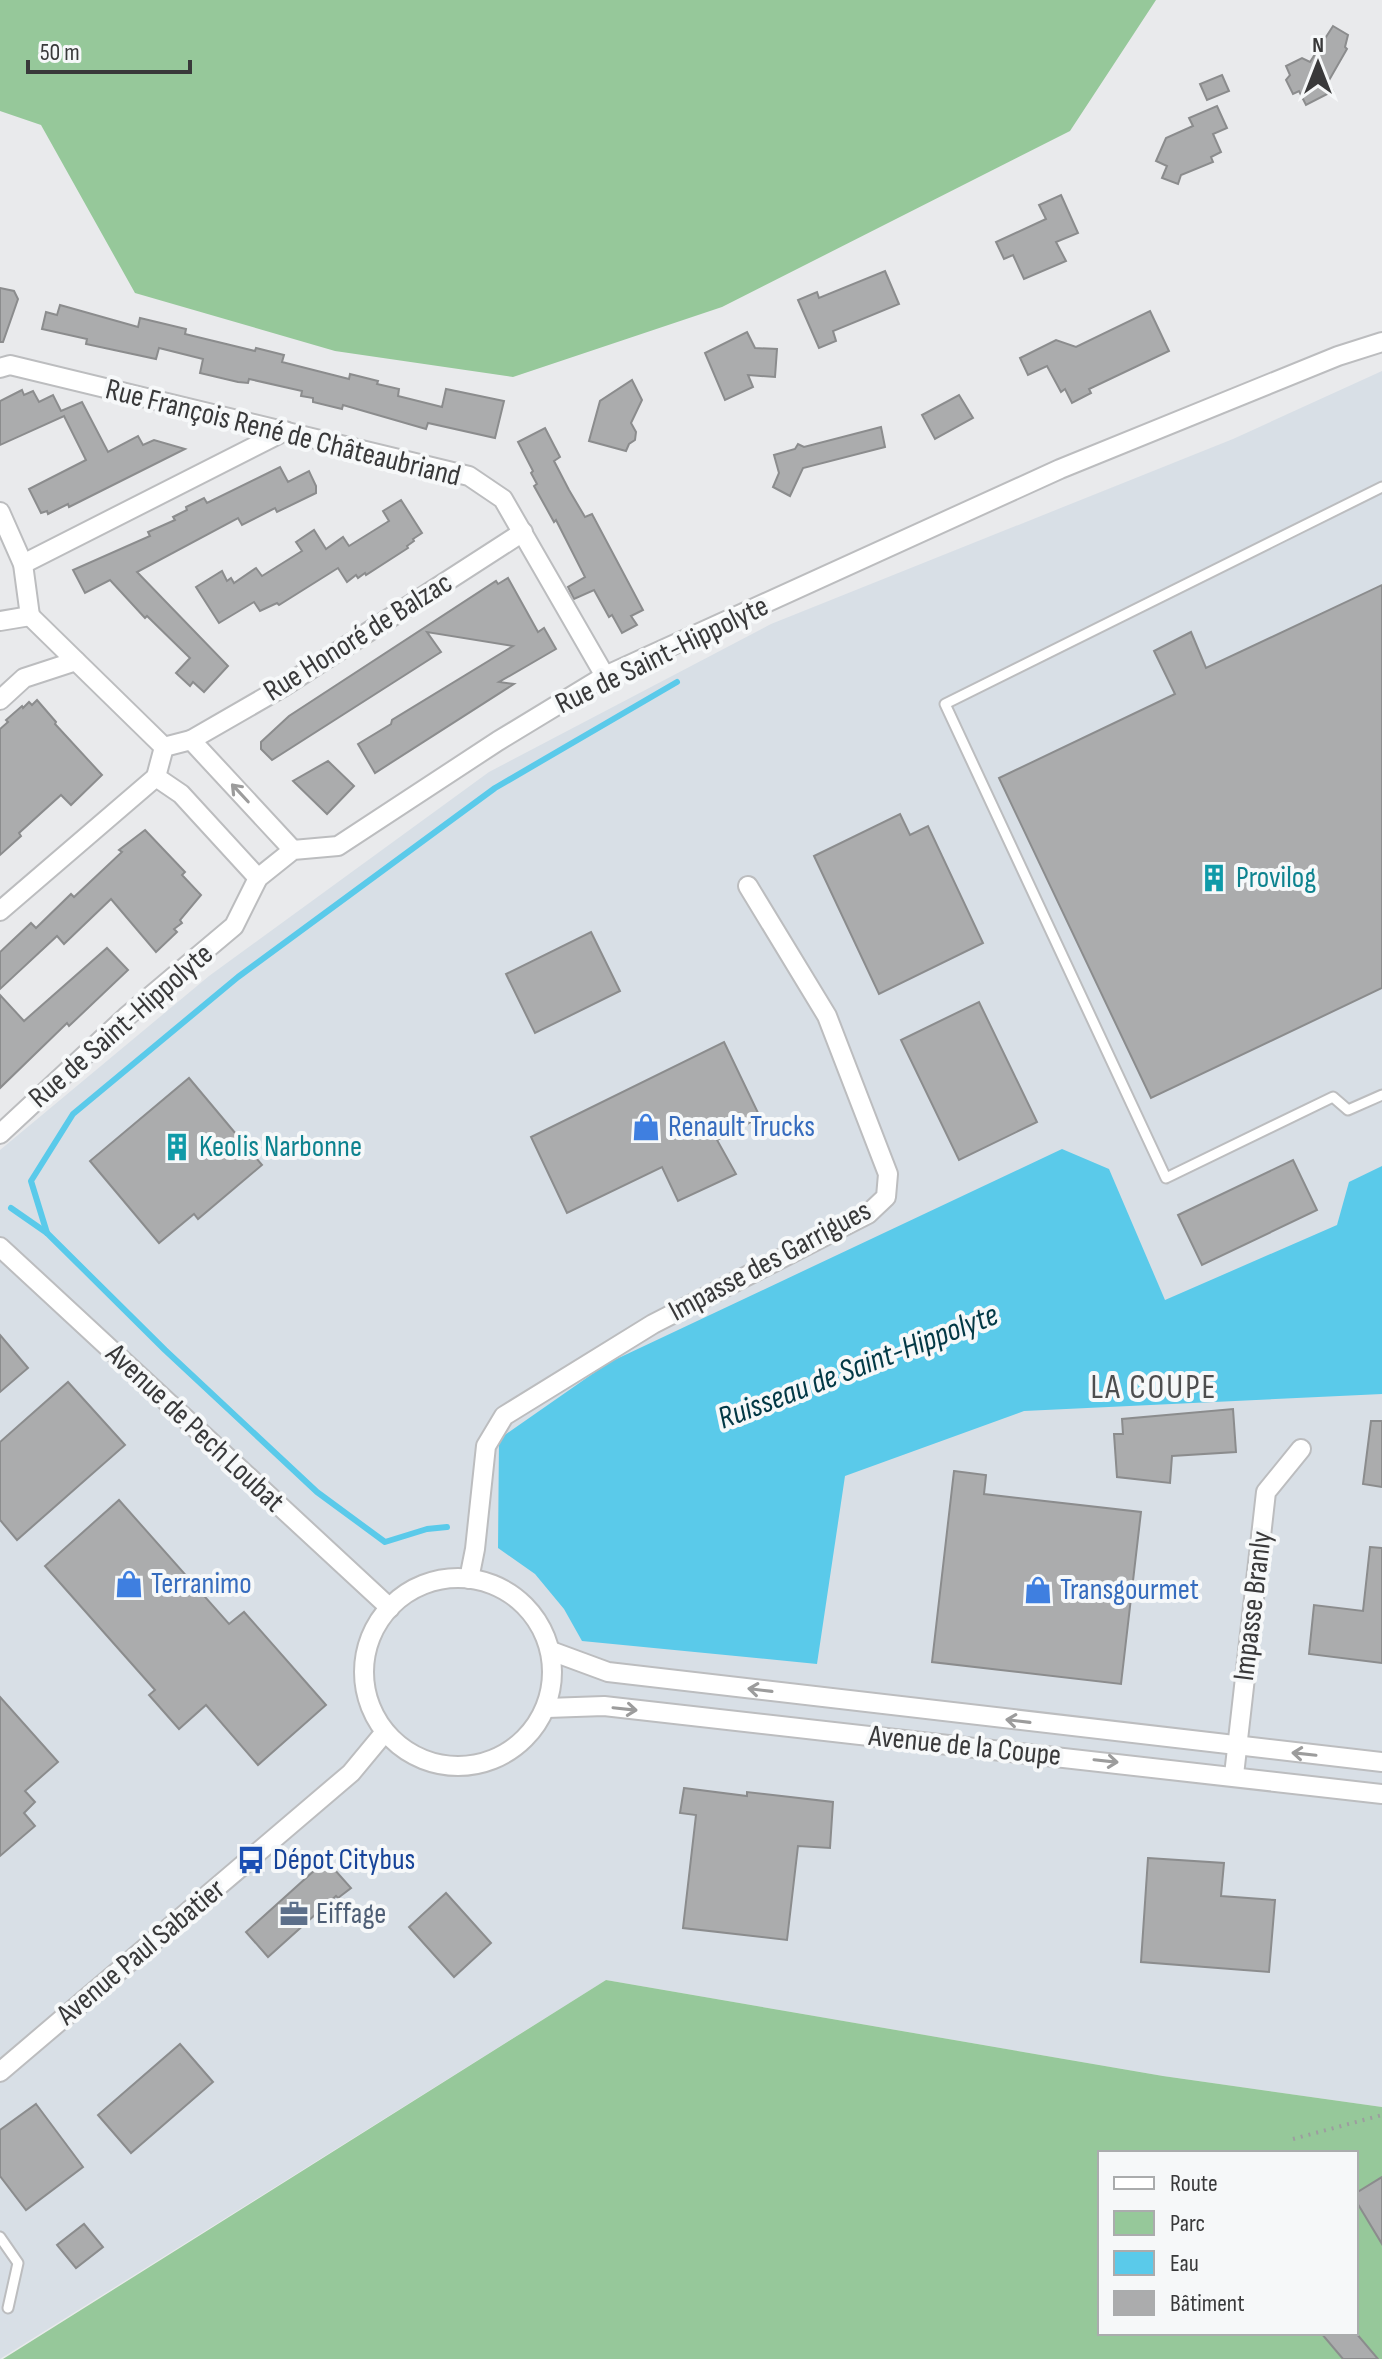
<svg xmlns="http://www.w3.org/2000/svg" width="1382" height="2359" viewBox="0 0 1382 2359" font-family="'Sofia Sans Condensed',sans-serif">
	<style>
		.built { fill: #d8dfe6 }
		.green { fill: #96c89a; fill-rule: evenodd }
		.water { fill: #5acaea }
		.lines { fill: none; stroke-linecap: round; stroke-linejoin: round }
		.stream { stroke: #5acaea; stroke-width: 6 }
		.building { fill: #abacad; stroke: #8b8c8d; stroke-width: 2 }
		.service-casing { stroke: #bcbdbf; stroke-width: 13 }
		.minor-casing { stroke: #bcbdbf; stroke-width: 22 }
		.path { stroke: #9d9d9f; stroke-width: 4; stroke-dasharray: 2 6; stroke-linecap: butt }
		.service { stroke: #fff; stroke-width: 9 }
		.minor { stroke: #fff; stroke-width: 18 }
		.oneway { stroke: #9c9c9c }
		.labels { text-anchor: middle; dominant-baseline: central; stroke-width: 8; stroke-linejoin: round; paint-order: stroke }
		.street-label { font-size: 30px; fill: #39393a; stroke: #f6f8f9 }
		.culture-label { font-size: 30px; fill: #0d838f; stroke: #f6f8f9; text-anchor: start }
		.shop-label { font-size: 30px; fill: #366cbe; stroke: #f6f8f9; text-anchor: start }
		.transit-label { font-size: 30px; fill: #164399; stroke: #f6f8f9; text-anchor: start }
		.service-label { font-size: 30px; fill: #4e5e75; stroke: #f6f8f9; text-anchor: start }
		.water-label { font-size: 32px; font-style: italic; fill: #023845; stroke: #f6f8f9 }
		.quarter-label { font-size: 34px; letter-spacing: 2px; fill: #4d4e4f; stroke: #f6f8f9 }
	</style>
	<rect width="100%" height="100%" fill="#e9eaec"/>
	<path class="built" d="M 1382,371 L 1382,2107 L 1163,2076 L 606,1980 L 0,2359 L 0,1150 L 209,976 L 489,772 L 771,624 L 1233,439 Z"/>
	<g class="green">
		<path d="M 0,0 L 1156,0 L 1070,131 L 722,307 L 513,377 L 335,351 L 135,293 L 41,125 L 0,111 Z"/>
		<path d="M 606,1980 L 1163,2076 L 1382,2107 L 1382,2359 L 3,2359 ZM 1100,2153 L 1356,2153 L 1356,2333 L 1100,2333 Z"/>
	</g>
	<path class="water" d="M 1062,1149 L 1109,1169 L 1165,1300 L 1337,1225 L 1349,1182 L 1382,1166 L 1382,1394 L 1024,1411 L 845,1476 L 817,1664 L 582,1641 L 564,1609 L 535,1574 L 498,1548 L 499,1439 L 608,1363 Z"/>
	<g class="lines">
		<g class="stream">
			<path d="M 11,1208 L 47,1233 L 165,1350 L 317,1492 L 385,1542 L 427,1529 L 447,1527"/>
			<path d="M 47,1233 L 31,1181 L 73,1114 L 238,977 L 495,788 L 677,682"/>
		</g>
	</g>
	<g class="building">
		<path d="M 1333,26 L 1348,35 L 1345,47 L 1347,49 L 1328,82 L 1333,91 L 1306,105 L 1299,91 L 1293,94 L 1286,80 L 1290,75 L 1286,66 L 1302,58 L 1310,62 Z"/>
		<path d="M 1222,75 L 1229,91 L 1207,100 L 1200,84 Z"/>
		<path d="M 1217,106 L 1227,128 L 1213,134 L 1221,152 L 1211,157 L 1213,162 L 1181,175 L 1178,184 L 1162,178 L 1167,166 L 1156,161 L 1166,138 L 1193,126 L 1189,118 Z"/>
		<path d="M 1061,195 L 1078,233 L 1056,242 L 1066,261 L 1024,279 L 1013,255 L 1004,259 L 996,242 L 1046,219 L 1039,205 Z"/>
		<path d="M 885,271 L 899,304 L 833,331 L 836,341 L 819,348 L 798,300 L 817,292 L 819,298 Z"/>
		<path d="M 0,288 L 14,291 L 18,299 L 3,342 L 0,342 Z"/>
		<path d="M 60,305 L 138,327 L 140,318 L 186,329 L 185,334 L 255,351 L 256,348 L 284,355 L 282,362 L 349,379 L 350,374 L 378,381 L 377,384 L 399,389 L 398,396 L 442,407 L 446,389 L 504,401 L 495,438 L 428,423 L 426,429 L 343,405 L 342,409 L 313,402 L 313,398 L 301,396 L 302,391 L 249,379 L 248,383 L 238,382 L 200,373 L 203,359 L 159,348 L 156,359 L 86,344 L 87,339 L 42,329 L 46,312 L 57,315 Z"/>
		<path d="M 1150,311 L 1169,351 L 1089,389 L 1091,393 L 1072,403 L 1065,389 L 1061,392 L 1047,366 L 1028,375 L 1020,358 L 1056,340 L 1076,347 Z"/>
		<path d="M 747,332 L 755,348 L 777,349 L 775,377 L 748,375 L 753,387 L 725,400 L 705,353 Z"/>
		<path d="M 632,380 L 642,400 L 631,423 L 636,432 L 635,440 L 629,444 L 626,451 L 589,441 L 600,401 Z"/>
		<path d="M 22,390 L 24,395 L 33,391 L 39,402 L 53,395 L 61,411 L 82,402 L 108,452 L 138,436 L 143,445 L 154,440 L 185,449 L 69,507 L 68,504 L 48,514 L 47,511 L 41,513 L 29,489 L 86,460 L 64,416 L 0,445 L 0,401 Z"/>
		<path d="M 959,395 L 973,418 L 935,439 L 922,415 Z"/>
		<path d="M 881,427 L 885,447 L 803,468 L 790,496 L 773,487 L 779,473 L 774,455 L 795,449 L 798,444 L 804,447 Z"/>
		<path d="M 545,428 L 560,457 L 554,461 L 569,490 L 585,517 L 592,514 L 643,610 L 631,616 L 637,625 L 622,633 L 612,615 L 609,617 L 594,590 L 574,599 L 568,587 L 585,577 L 556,520 L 554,522 L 534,486 L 537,484 L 531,473 L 533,471 L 518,442 Z"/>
		<path d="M 280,467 L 288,482 L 309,471 L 316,486 L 316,493 L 277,512 L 275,508 L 242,525 L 238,518 L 137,572 L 228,666 L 204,692 L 193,682 L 190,686 L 176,673 L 190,658 L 147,616 L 145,618 L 110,580 L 85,593 L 73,570 L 150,536 L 148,532 L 175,520 L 173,517 L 187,510 L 186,507 L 204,498 L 207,503 Z"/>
		<path d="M 401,500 L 422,533 L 413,539 L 414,541 L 407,546 L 408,548 L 366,575 L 365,573 L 358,578 L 356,575 L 347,582 L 338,568 L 279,605 L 277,603 L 260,611 L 254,602 L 219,623 L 196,587 L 222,571 L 227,581 L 231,578 L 234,583 L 256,568 L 262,576 L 302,551 L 296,542 L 314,530 L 326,549 L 343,537 L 349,546 L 389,521 L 383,511 Z"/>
		<path d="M 508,578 L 538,632 L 544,628 L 556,649 L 499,682 L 514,684 L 375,773 L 358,744 L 391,724 L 392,720 L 513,646 L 427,632 L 441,652 L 272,760 L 261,749 L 261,742 L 289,716 L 496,581 L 498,584 Z"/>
		<path d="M 1382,585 L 1382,988 L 1151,1098 L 999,778 L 1175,694 L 1154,651 L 1191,632 L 1206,668 Z"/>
		<path d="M 37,700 L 56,722 L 55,724 L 102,775 L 71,805 L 61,795 L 19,833 L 21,836 L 0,855 L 0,729 L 8,722 L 6,720 L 22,706 L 23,708 L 29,702 L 32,705 Z"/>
		<path d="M 328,761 L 354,786 L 327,814 L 293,781 Z"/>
		<path d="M 900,814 L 910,835 L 928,826 L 983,943 L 879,994 L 814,856 Z"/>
		<path d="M 145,830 L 185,872 L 182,875 L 201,895 L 180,920 L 182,923 L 174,929 L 177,932 L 156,952 L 111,899 L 64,944 L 57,936 L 0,989 L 0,952 L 31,923 L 36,928 L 71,894 L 74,897 L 122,852 L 119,850 Z"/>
		<path d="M 591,932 L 620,991 L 535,1033 L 506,974 Z"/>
		<path d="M 107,948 L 128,970 L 69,1026 L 67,1023 L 0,1088 L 0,995 L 24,1021 Z"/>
		<path d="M 979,1002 L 1037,1122 L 959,1160 L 901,1040 Z"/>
		<path d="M 724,1042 L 760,1117 L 717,1140 L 736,1174 L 678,1201 L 662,1167 L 567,1213 L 531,1137 Z"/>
		<path d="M 189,1078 L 262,1165 L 198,1219 L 194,1214 L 159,1243 L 90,1161 Z"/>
		<path d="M 1293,1160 L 1317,1210 L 1202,1265 L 1178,1215 Z"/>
		<path d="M 0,1335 L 28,1368 L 0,1392 Z"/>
		<path d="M 68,1382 L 125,1445 L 17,1540 L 0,1520 L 0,1442 Z"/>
		<path d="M 1233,1409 L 1236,1452 L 1172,1456 L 1170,1483 L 1117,1477 L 1114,1434 L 1123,1434 L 1122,1419 Z"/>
		<path d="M 1371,1421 L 1382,1421 L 1382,1487 L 1363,1484 Z"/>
		<path d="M 954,1471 L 986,1475 L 984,1494 L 1141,1512 L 1121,1684 L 932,1662 Z"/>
		<path d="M 119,1500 L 229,1624 L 244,1612 L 326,1705 L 258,1765 L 206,1705 L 179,1729 L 149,1695 L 155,1690 L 45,1566 Z"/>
		<path d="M 1370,1547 L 1382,1548 L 1382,1663 L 1309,1654 L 1314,1605 L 1363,1611 Z"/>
		<path d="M 0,1697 L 58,1762 L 25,1791 L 35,1802 L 24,1813 L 35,1826 L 0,1856 Z"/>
		<path d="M 684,1788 L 747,1796 L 747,1792 L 833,1802 L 830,1848 L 798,1846 L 787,1940 L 683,1928 L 696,1815 L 680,1813 Z"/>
		<path d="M 1148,1858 L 1224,1863 L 1221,1896 L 1275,1900 L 1269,1972 L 1141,1962 Z"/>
		<path d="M 326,1860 L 351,1888 L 338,1898 L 336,1896 L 268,1957 L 246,1932 Z"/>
		<path d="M 446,1893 L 491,1943 L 454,1977 L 409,1927 Z"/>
		<path d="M 180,2044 L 213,2082 L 131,2153 L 98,2115 Z"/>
		<path d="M 36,2104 L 83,2167 L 26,2210 L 0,2176 L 0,2130 Z"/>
		<path d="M 1382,2177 L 1382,2244 L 1356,2201 L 1356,2193 Z"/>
		<path d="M 84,2224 L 103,2247 L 76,2268 L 57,2245 Z"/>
		<path d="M 1321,2333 L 1356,2333 L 1378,2359 L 1343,2359 Z"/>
	</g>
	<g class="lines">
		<defs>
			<g id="service">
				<path d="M 1382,487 L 945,704 L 1166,1178 L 1333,1097 L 1348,1110 L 1382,1095"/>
				<path d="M 0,2237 L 18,2263 L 8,2308"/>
			</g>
			<g id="minor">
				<path d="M 0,368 L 10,365 L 469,476 L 503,499 L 605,676"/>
				<path d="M 0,512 L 23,564 L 30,616"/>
				<path d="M 23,564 L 285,431"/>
				<path d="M 30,616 L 164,747"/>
				<path d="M 0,621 L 30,616"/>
				<path d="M 0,700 L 24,678 L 76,661"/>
				<path d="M 191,740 L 283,687 L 523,532"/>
				<path d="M 258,878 L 181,794 L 156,777 L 164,747 L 191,740 L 293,850"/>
				<path d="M 0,911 L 156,777"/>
				<path d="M 0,1134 L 126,1017 L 234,926 L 258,878 L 293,850 L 338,846 L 498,741 L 605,676 L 1060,469 L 1338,356 L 1382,342"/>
				<path d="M 0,1247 L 390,1608"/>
				<circle cx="458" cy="1672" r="94"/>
				<path d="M 469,1579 L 475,1549 L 486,1446 L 504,1416 L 653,1324 L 868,1214 L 886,1197 L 888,1174 L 827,1016 L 748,886"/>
				<path d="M 551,1651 L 608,1672 L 1382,1762"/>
				<path d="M 547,1708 L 604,1706 L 1382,1794"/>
				<path d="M 1234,1775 L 1266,1492 L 1301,1449"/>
				<path d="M 0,2072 L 351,1773 L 385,1732"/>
			</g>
		</defs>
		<use href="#service" class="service-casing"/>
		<use href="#minor" class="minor-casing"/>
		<path class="path" d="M 1293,2139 L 1382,2115"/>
		<use href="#service" class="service"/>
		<use href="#minor" class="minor"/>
	</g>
	<defs><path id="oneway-shaft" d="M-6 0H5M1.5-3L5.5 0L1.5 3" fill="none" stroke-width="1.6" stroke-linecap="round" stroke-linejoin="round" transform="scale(2)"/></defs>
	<g class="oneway">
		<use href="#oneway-shaft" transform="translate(240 793) rotate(-133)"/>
		<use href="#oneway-shaft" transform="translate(760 1690) rotate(-173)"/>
		<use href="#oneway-shaft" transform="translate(625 1709) rotate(6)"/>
		<use href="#oneway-shaft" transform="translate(1018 1721) rotate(-173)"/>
		<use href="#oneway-shaft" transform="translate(1304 1754) rotate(-174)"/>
		<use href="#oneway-shaft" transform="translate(1106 1761) rotate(6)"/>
	</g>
	<defs>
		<symbol id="building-bare" viewBox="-9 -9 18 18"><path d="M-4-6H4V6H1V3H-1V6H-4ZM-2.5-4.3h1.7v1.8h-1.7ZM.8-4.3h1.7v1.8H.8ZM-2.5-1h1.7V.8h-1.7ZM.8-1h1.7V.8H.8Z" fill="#0f9aa8" stroke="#f6f8f9" stroke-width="2.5" paint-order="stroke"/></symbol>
		<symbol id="shop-bare" viewBox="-9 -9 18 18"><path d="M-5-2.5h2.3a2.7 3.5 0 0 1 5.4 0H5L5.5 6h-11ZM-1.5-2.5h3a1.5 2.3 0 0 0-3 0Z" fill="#3f7fe0" stroke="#f6f8f9" stroke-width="2.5" paint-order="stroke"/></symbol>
		<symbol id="bus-bare" viewBox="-9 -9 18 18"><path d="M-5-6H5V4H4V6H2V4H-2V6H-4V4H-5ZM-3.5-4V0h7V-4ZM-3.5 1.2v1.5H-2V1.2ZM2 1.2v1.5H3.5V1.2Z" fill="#1a4fb4" stroke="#f6f8f9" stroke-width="2.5" paint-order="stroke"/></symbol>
		<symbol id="office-bare" viewBox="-9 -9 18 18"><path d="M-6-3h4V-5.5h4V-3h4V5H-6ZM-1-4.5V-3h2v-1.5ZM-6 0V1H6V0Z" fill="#5c6f8a" stroke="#f6f8f9" stroke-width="2.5" paint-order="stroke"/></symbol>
	</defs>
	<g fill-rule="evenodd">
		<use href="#building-bare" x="1194" y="858" width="40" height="40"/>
		<use href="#shop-bare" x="626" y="1107" width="40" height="40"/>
		<use href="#building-bare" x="157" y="1127" width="40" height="40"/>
		<use href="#shop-bare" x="109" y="1564" width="40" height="40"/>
		<use href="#shop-bare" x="1018" y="1570" width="40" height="40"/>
		<use href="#bus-bare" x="231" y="1840" width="40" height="40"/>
		<use href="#office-bare" x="274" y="1894" width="40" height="40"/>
	</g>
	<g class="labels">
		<g class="street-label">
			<text transform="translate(283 433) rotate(14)">Rue François René de Châteaubriand</text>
			<text transform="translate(358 637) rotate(-32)">Rue Honoré de Balzac</text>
			<text transform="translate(662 655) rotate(-26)">Rue de Saint-Hippolyte</text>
			<text transform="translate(121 1026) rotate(-41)">Rue de Saint-Hippolyte</text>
			<text transform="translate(770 1261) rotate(-28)">Impasse des Garrigues</text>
			<text transform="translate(195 1428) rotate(43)">Avenue de Pech Loubat</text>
			<text transform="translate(1253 1606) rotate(-83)">Impasse Branly</text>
			<text transform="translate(965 1746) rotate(6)">Avenue de la Coupe</text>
			<text transform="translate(141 1952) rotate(-40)">Avenue Paul Sabatier</text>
		</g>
		<g class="culture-label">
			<text x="1236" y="878">Provilog</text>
			<text x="199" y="1147">Keolis Narbonne</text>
		</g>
		<g class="shop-label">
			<text x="668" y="1127">Renault Trucks</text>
			<text x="151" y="1584">Terranimo</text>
			<text x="1060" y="1590">Transgourmet</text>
		</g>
		<g class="transit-label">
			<text x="273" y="1860">Dépot Citybus</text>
		</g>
		<g class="service-label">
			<text x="316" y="1914">Eiffage</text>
		</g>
		<g class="water-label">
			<text transform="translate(858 1367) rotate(-21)">Ruisseau de Saint-Hippolyte</text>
		</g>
		<g class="quarter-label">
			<text x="1154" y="1387">LA COUPE</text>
		</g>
	</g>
	<rect x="1098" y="2151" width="260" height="184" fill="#f6f8f9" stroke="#aaacad" stroke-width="2"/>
	<rect x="1114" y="2177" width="40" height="12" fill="#ffffff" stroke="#aaacad" stroke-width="2"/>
	<text x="1170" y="2191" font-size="24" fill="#39393a">Route</text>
	<rect x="1114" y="2211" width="40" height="24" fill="#96c89a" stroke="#aaacad" stroke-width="2"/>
	<text x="1170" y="2231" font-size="24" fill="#39393a">Parc</text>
	<rect x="1114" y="2251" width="40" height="24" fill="#5acaea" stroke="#aaacad" stroke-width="2"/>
	<text x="1170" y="2271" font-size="24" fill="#39393a">Eau</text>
	<rect x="1114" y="2291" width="40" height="24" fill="#abacad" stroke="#aaacad" stroke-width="2"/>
	<text x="1170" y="2311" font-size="24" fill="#39393a">Bâtiment</text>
	<g transform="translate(1318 64)" stroke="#f6f8f9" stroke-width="6" paint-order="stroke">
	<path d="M0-6L14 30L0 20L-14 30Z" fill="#39393a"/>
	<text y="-12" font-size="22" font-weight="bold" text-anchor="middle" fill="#39393a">N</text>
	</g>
	<path d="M28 60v12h162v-12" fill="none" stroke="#39393a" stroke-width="4"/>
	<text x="40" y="60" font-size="24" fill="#39393a" stroke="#f6f8f9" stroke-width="6" paint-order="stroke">50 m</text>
</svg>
